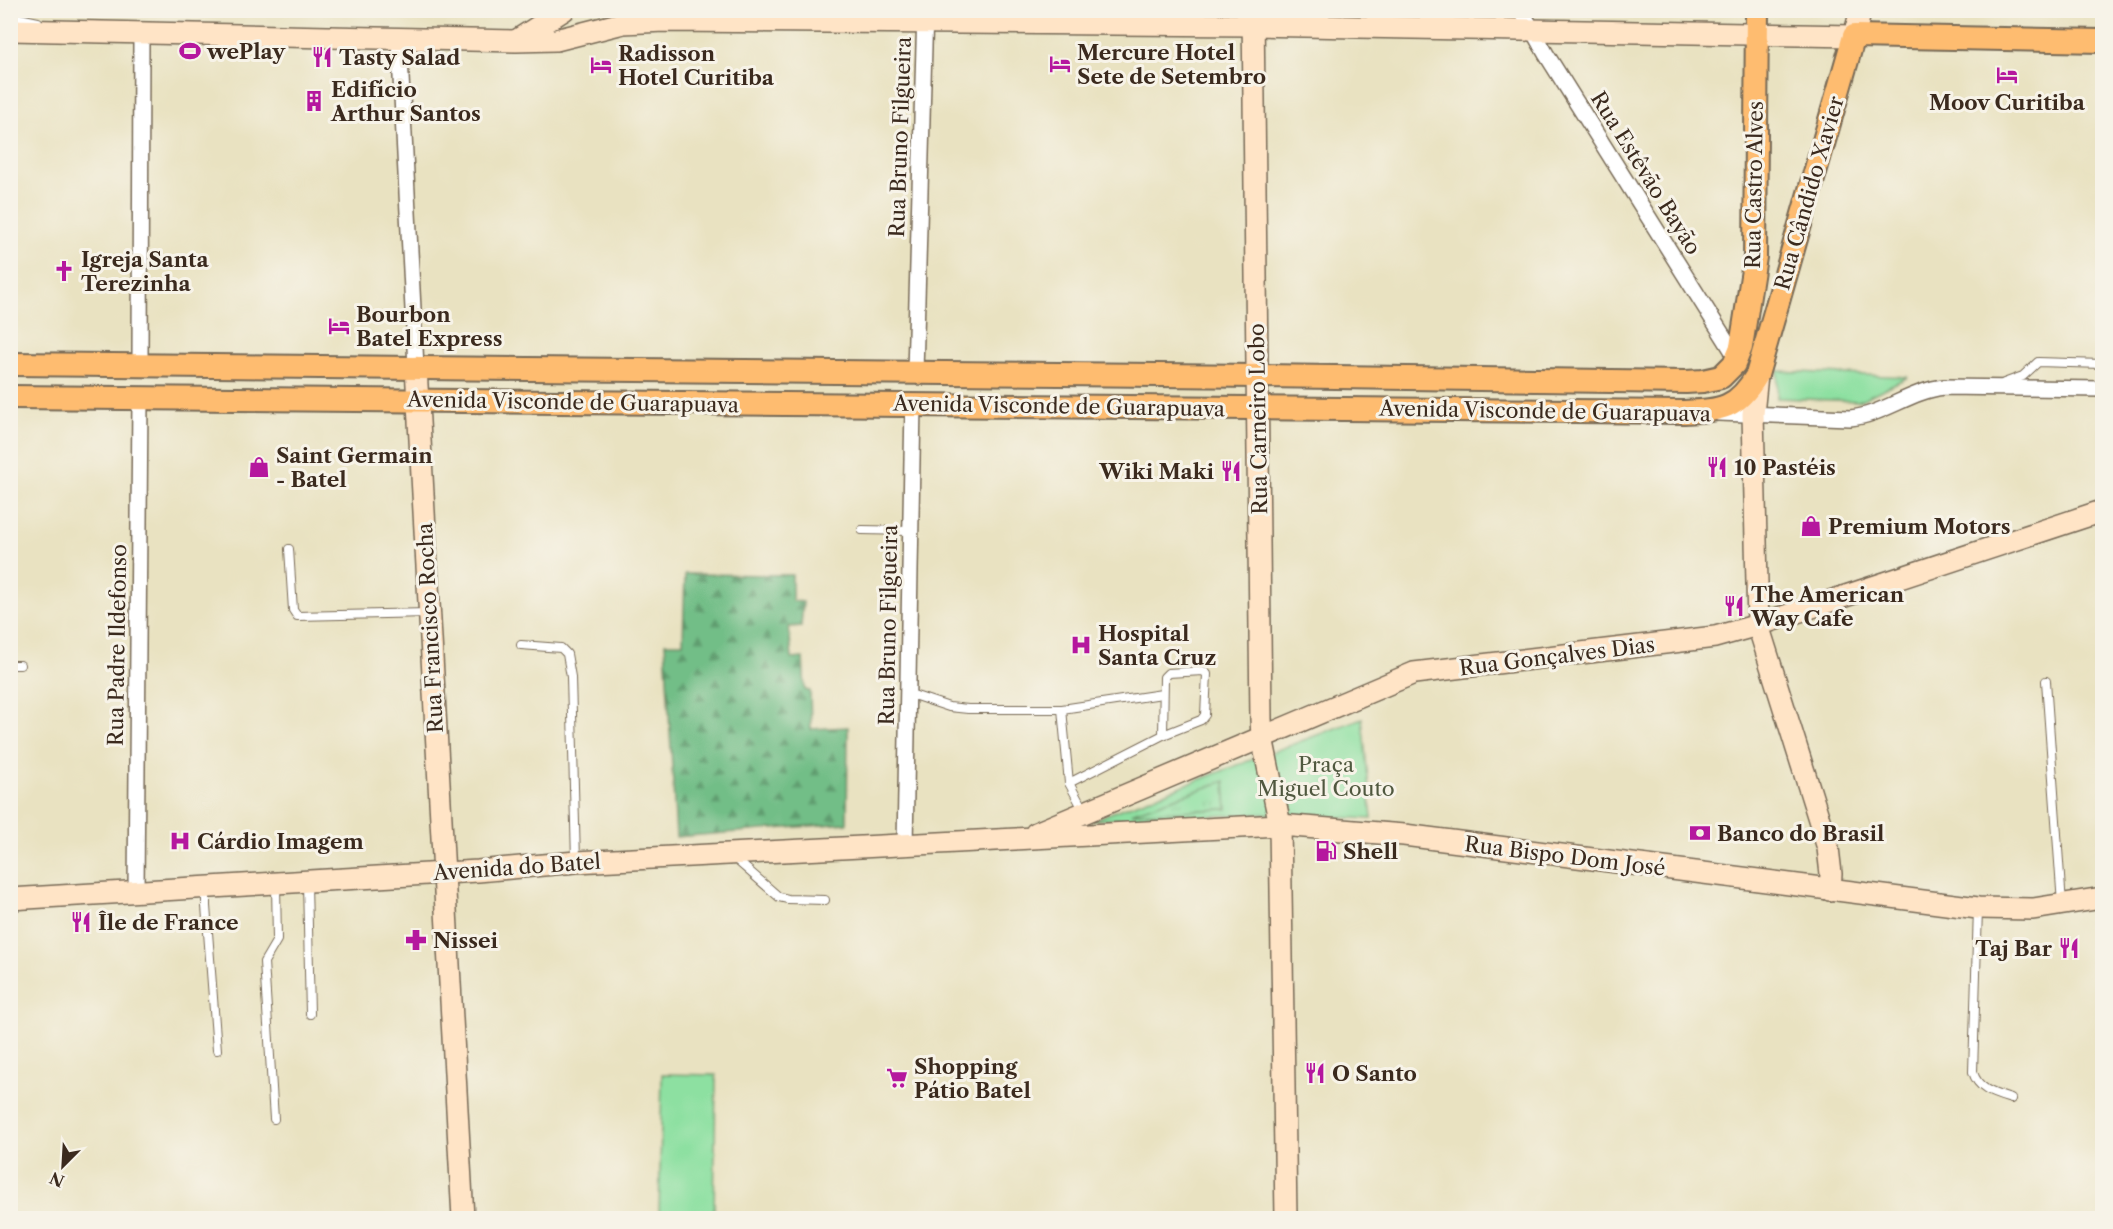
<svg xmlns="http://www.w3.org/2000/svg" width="2113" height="1229" viewBox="0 0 2113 1229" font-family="'Libre Caslon Text',serif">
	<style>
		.grass { fill: url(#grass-tufts); stroke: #648560; stroke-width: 1.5 }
		.forest { fill: url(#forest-firs); stroke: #567452; stroke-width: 1.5 }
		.park { fill: #8de0a1; stroke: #648560; stroke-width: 1.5; fill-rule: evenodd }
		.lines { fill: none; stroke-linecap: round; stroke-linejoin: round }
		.lane-casing { stroke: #786a57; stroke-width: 10 }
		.street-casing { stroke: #786a57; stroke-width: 18 }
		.secondary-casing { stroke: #786a57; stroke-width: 24 }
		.primary-casing { stroke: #786a57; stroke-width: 26 }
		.lane { stroke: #fff; stroke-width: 8 }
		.street { stroke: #fff; stroke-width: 15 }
		.secondary { stroke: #ffe4c6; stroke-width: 21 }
		.primary { stroke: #febc70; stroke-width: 22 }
		.labels { text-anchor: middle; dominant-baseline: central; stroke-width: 6; stroke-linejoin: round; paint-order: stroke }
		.poi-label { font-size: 21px; font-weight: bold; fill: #3b2a1e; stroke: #f7f3e8; text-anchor: start }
		.street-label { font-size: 21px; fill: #3b2a1e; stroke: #f7f3e8 }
		.park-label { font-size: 21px; fill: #50583f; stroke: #f7f3e8 }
	</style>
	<defs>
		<pattern id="grass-tufts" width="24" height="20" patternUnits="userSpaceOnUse" patternTransform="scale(1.5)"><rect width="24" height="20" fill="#8de0a1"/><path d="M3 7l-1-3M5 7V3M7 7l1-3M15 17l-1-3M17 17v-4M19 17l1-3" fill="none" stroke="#7bc08a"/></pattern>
		<pattern id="forest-firs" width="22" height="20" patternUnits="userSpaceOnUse" patternTransform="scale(1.5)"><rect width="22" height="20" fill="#72be87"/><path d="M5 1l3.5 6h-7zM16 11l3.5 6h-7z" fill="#5f9b6e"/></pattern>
	</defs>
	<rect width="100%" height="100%" fill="#f7f3e8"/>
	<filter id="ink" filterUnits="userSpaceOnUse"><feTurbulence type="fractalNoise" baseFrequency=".0167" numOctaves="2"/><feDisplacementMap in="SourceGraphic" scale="12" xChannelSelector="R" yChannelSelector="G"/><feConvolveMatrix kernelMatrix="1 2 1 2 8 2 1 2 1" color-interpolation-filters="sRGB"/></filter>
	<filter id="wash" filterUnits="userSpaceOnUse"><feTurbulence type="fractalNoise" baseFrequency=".008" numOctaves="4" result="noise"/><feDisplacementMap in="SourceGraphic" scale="24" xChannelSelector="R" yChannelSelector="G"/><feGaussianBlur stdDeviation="1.35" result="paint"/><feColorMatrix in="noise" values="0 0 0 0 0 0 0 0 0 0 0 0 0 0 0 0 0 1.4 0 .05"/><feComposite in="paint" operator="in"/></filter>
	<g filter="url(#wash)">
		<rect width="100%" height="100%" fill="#e9e2c1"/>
		<path class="grass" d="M 1225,780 L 1227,809 L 1128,814 Z"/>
		<path class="forest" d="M 685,574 L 792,575 L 792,601 L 803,602 L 801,626 L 789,627 L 792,659 L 803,658 L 805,690 L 810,691 L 811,729 L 848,727 L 847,823 L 676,837 L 665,643 L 683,643 Z"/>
		<g class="park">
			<path d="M 1778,371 L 1908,377 L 1859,401 L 1777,398 Z"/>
			<path d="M 1362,718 L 1372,819 L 1267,814 L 1092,820 ZM 1225,781 L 1227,809 L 1131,813 Z"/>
			<path d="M 662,1074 L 716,1075 L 714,1218 L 659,1218 Z"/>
		</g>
	</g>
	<g filter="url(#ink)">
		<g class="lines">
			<defs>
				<g id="lane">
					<path d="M 10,16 L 38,22"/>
					<path d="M 2004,383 L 2023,376 L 2038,362 L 2102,364"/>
					<path d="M 862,530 L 911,531"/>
					<path d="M 289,549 L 293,610 L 297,616 L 428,613"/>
					<path d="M 521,645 L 561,648 L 567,654 L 571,677 L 576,860"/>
					<path d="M 10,665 L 20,665"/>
					<path d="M 2046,681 L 2062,904"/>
					<path d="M 907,693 L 949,707 L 968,709 L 1062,709 L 1162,694"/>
					<path d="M 1062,709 L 1069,783 L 1084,811"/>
					<path d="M 1069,783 L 1163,735 L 1201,720 L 1205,715 L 1207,674 L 1203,671 L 1168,673 L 1164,677 L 1163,735"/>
					<path d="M 733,857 L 779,897 L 788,899 L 825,900"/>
					<path d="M 307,883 L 310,1014"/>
					<path d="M 206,890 L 206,906 L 217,1050"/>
					<path d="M 1978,909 L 1973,1072 C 1978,1090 1995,1094 2011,1099"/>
					<path d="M 274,1119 L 264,962 L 277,940 L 276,885"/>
				</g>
				<g id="street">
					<path d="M 1521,10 L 1546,54 L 1737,358"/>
					<path d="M 399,38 L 416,367"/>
					<path d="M 140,365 L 141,32"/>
					<path d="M 915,372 L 925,10"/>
					<path d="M 1718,413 L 1850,418 C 1883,415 1910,391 1944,387 L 2102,389"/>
					<path d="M 905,845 L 913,405"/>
					<path d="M 136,892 L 140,399"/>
				</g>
				<g id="secondary">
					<path d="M 1253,11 L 1261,719 L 1262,737 L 1280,825 L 1286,1218"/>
					<path d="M 10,30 L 516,41 L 556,40 L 623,23 L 664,21 L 1253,25 L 1854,36 L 1861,10"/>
					<path d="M 517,40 L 564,10"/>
					<path d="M 416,367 L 463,1218"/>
					<path d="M 1757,375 L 1753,414 L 1758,625 L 1828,848 L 1831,874 L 1830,890"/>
					<path d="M 1036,833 L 1414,673 L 1715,637 L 1758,625 L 2102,511"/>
					<path d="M 10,899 L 478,871 L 576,862 L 1280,825 L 1404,835 L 1978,908 L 2033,909 L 2102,898"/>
				</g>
				<g id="primary">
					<path d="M 10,364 L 1257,376 L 1686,382 L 1703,381 L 1721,377 L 1734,364 L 1741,347 L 1755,257 L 1757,10"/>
					<path d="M 10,397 L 1684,412 C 1722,410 1737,409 1757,375 L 1854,36 L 2102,41"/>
				</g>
			</defs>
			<use href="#lane" class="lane-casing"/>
			<use href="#street" class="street-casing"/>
			<use href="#secondary" class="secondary-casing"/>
			<use href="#primary" class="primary-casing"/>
			<use href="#lane" class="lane"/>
			<use href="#street" class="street"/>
			<use href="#secondary" class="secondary"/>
			<use href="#primary" class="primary"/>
		</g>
	</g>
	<defs>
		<symbol id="stadium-bare" viewBox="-9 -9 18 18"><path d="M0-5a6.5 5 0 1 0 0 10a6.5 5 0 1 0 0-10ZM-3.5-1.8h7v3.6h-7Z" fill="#b5179e" stroke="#f7f3e8" stroke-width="2.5" paint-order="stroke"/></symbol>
		<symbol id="restaurant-bare" viewBox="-9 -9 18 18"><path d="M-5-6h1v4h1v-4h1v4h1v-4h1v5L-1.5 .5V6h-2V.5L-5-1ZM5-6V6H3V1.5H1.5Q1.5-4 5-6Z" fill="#b5179e" stroke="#f7f3e8" stroke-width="2.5" paint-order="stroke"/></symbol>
		<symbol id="hotel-bare" viewBox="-9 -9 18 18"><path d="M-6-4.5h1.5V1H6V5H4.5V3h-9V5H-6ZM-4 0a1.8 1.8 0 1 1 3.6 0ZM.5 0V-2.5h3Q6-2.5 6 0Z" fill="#b5179e" stroke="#f7f3e8" stroke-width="2.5" paint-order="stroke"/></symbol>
		<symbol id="building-bare" viewBox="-9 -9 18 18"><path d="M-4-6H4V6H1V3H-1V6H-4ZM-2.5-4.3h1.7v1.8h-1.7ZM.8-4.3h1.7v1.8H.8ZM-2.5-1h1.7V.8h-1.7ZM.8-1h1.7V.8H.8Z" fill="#b5179e" stroke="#f7f3e8" stroke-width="2.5" paint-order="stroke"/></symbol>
		<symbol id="church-bare" viewBox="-9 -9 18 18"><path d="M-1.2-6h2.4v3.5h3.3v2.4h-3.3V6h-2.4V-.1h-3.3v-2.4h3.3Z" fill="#b5179e" stroke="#f7f3e8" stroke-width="2.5" paint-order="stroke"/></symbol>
		<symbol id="shop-bare" viewBox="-9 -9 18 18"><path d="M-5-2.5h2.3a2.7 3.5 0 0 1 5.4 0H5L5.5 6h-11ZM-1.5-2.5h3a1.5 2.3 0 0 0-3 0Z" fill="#b5179e" stroke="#f7f3e8" stroke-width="2.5" paint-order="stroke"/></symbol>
		<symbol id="hospital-bare" viewBox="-9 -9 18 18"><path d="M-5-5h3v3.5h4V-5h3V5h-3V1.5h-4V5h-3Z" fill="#b5179e" stroke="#f7f3e8" stroke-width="2.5" paint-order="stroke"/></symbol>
		<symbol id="bank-bare" viewBox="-9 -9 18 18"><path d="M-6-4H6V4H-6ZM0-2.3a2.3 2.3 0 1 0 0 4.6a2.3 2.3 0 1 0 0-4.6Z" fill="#b5179e" stroke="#f7f3e8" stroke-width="2.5" paint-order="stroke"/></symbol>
		<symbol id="fuel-bare" viewBox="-9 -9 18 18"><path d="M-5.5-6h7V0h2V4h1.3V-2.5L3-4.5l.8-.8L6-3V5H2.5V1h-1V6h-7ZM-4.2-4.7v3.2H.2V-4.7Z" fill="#b5179e" stroke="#f7f3e8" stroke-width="2.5" paint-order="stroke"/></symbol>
		<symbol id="pharmacy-bare" viewBox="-9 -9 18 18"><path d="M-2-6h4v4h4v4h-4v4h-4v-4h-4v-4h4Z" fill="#b5179e" stroke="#f7f3e8" stroke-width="2.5" paint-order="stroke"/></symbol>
		<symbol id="supermarket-bare" viewBox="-9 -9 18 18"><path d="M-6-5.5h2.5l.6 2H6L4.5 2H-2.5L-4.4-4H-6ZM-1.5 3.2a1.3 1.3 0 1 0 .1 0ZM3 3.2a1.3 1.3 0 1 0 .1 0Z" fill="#b5179e" stroke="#f7f3e8" stroke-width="2.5" paint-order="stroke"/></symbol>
	</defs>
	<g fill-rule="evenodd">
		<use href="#stadium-bare" x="175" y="36" width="30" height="30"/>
		<use href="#restaurant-bare" x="307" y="42" width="30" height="30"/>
		<use href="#hotel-bare" x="1045" y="49" width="30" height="30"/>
		<use href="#hotel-bare" x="586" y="50" width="30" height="30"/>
		<use href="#hotel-bare" x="1992" y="60" width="30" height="30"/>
		<use href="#building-bare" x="299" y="86" width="30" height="30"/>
		<use href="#church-bare" x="49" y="256" width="30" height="30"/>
		<use href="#hotel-bare" x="324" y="311" width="30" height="30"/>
		<use href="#shop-bare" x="244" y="452" width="30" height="30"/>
		<use href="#restaurant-bare" x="1702" y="452" width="30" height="30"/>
		<use href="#restaurant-bare" x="1216" y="456" width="30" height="30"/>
		<use href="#shop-bare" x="1796" y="511" width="30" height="30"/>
		<use href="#restaurant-bare" x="1719" y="591" width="30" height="30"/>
		<use href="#hospital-bare" x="1066" y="630" width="30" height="30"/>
		<use href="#bank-bare" x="1685" y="818" width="30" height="30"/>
		<use href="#hospital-bare" x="165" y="826" width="30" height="30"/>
		<use href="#fuel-bare" x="1311" y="836" width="30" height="30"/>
		<use href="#restaurant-bare" x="66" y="907" width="30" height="30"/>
		<use href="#pharmacy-bare" x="401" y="925" width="30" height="30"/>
		<use href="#restaurant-bare" x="2054" y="933" width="30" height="30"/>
		<use href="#restaurant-bare" x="1300" y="1058" width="30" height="30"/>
		<use href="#supermarket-bare" x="882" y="1063" width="30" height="30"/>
	</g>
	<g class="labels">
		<g class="poi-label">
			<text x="207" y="51">wePlay</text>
			<text x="1077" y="52">Mercure Hotel<tspan x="1077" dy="24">Sete de Setembro</tspan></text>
			<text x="618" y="53">Radisson<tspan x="618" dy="24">Hotel Curitiba</tspan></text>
			<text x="339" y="57">Tasty Salad</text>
			<text x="331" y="89">Edifício<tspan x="331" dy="24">Arthur Santos</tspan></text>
			<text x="2007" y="102" text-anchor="middle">Moov Curitiba</text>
			<text x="81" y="259">Igreja Santa<tspan x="81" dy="24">Terezinha</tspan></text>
			<text x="356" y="314">Bourbon<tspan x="356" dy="24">Batel Express</tspan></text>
			<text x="276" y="455">Saint Germain<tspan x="276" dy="24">- Batel</tspan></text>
			<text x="1734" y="467">10 Pastéis</text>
			<text x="1214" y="471" text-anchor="end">Wiki Maki</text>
			<text x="1828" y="526">Premium Motors</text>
			<text x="1751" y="594">The American<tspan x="1751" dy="24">Way Cafe</tspan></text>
			<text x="1098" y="633">Hospital<tspan x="1098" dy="24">Santa Cruz</tspan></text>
			<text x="1717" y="833">Banco do Brasil</text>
			<text x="197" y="841">Cárdio Imagem</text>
			<text x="1343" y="851">Shell</text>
			<text x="98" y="922">Île de France</text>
			<text x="433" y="940">Nissei</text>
			<text x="2052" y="948" text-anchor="end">Taj Bar</text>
			<text x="914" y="1066">Shopping<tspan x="914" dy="24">Pátio Batel</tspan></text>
			<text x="1332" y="1073">O Santo</text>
		</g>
		<g class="street-label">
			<text transform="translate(900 137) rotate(-88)">Rua Bruno Filgueira</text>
			<text transform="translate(1646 173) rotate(58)">Rua Estêvão Bayão</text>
			<text transform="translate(1754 185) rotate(-89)">Rua Castro Alves</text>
			<text transform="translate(1809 193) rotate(-74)">Rua Cândido Xavier</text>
			<text transform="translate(573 402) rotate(1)">Avenida Visconde de Guarapuava</text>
			<text transform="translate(1059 406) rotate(1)">Avenida Visconde de Guarapuava</text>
			<text transform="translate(1545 411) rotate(1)">Avenida Visconde de Guarapuava</text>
			<text transform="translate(1258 419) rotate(-91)">Rua Carneiro Lobo</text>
			<text transform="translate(888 625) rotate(-89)">Rua Bruno Filgueira</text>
			<text transform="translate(430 628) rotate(-93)">Rua Francisco Rocha</text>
			<text transform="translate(117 645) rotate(-89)">Rua Padre Ildefonso</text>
			<text transform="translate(1557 656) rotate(-7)">Rua Gonçalves Dias</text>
			<text transform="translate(1565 856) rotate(7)">Rua Bispo Dom José</text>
			<text transform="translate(517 867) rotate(-4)">Avenida do Batel</text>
		</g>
		<g class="park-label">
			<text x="1326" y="764">Praça<tspan x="1326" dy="24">Miguel Couto</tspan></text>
		</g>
	</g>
	<rect width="2113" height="1229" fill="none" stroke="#f7f3e8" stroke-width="36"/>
	<g transform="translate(63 1166) rotate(204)" stroke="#f7f3e8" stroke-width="4.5" paint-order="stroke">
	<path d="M0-4.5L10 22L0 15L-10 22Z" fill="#3b2a1e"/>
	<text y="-9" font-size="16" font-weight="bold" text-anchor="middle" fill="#3b2a1e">N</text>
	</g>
</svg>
